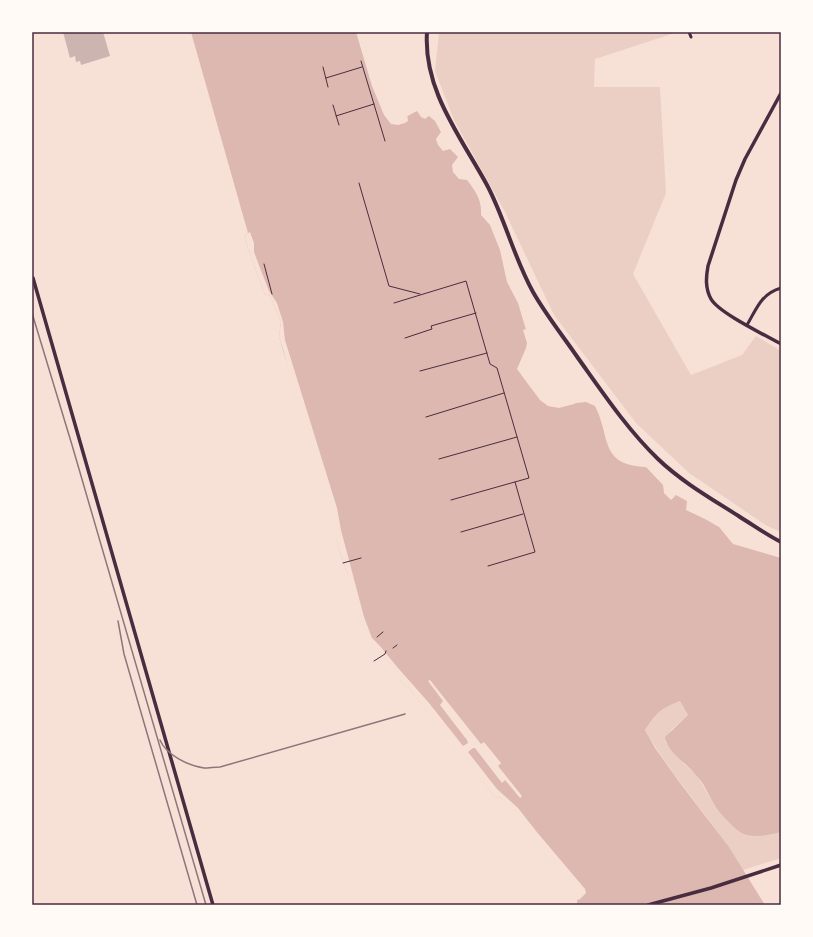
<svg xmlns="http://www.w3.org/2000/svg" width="813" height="937" viewBox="0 0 813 937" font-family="'Public Sans',sans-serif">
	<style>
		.green { fill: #ebcfc5 }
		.water { fill: #dcb8b0 }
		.pier { fill: #f7e1d7 }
		.building { fill: #ccb4b1 }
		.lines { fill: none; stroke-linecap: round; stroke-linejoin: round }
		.path { stroke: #4a2c40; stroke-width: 1 }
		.minor { stroke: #4a2c40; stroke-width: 3 }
		.tertiary { stroke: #4a2c40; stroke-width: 3.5 }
		.secondary { stroke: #4a2c40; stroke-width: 4 }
		.rail { stroke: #8f747c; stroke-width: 1.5 }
		.neatline { fill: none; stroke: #4a2c40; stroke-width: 1.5 }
	</style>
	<rect width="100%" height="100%" fill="#f7e1d7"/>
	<g class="green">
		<path d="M 439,32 L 672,32 L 672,34 L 595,59 L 594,87 L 660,87 L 666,193 L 633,274 L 691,375 L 742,355 L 756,336 L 781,351 L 781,532 L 767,526 L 689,473 L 636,423 L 554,315 L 505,212 L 454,120 L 435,71 Z"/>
		<path d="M 680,701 L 688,715 L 671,730 L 665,742 L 684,764 L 696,774 L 715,806 L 728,822 L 744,834 L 770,835 L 781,832 L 781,858 L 743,870 C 714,821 673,779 645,730 C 657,712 660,709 680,701 Z"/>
	</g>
	<path class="water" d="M 191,32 L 365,32 L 379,83 L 392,114 L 402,119 L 417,111 L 421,117 L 425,119 L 429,116 L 435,121 L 441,132 L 436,139 L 438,145 L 443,151 L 450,149 L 458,157 L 452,165 L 453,172 L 459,179 L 467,180 C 476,192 482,200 481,215 L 490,225 L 500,250 L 507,282 L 518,303 L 530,343 L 522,366 L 523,374 L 545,401 L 555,405 L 586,402 L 595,406 C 611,437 599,465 646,467 L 663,485 L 664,493 L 671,500 L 676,495 L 687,501 L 686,510 L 705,519 L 719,527 L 733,544 L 781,558 L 781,832 C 770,835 756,838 744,834 C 736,831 718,812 714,804 C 708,794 704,783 696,775 C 687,763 667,753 665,737 L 688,715 L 680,701 C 660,709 657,712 645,730 L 655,748 L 680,783 L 729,847 L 765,905 L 577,905 L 577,891 L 519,817 L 501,798 L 495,797 L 408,687 L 406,687 C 391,669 376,650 364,629 C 358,618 355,600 352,588 C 343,560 333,534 329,505 L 279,337 L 281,321 L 269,294 L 265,295 L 248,249 L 245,235 L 248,233 Z"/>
	<g class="pier">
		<path d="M 356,32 L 366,32 L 372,47 L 383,90 L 393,112 L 397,116 L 402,117 L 407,114 L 408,121 L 405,123 L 398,125 L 391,124 L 384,115 L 372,86 Z"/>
		<path d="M 250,232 L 254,243 L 254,252 L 260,268 L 269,291 L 277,303 L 283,322 L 285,340 L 337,508 L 341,530 L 364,617 L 372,638 L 380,646 L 398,668 L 429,703 L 463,746 L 468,743 L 467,740 L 440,705 L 443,701 L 428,681 L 430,680 L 481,744 L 484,742 L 501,763 L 498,766 L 522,796 L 520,798 L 505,780 L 502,783 L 475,748 L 473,748 L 468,752 L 497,789 L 518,808 L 536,831 L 585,889 L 586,893 L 580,899 L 577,900 L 577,894 L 534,843 L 516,818 L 516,815 L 501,798 L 495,797 L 462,756 L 461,757 L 456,752 L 457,750 L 408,687 L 406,687 L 362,637 L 362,628 L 351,595 L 347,573 L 327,511 L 327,505 L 298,411 L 284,352 L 279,337 L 281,321 L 269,294 L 265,295 L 248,249 L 245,235 Z"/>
		<path d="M 527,329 L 532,343 L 530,356 L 524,367 L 525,373 L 546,399 L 555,403 L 579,401 L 574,404 L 559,408 L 548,406 L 540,400 L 525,380 L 517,369 L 526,348 L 527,343 L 523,330 Z"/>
	</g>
	<path class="building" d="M 63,32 L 103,32 L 110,56 L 81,65 L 80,61 L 76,62 L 75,56 L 70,58 Z"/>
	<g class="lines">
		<g class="path">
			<path d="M 361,61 L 385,141"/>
			<path d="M 323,67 L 328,87"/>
			<path d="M 326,78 L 362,67"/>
			<path d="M 333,105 L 339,125"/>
			<path d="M 336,116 L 374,104"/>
			<path d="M 359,183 L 389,286 L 420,294"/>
			<path d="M 264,264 L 272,294"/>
			<path d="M 394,303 L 466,281 L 490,364 L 497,368 L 529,478 L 451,500"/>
			<path d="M 405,338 L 432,329 L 431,326 L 476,313"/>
			<path d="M 420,371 L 487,353"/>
			<path d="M 426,417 L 504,393"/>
			<path d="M 439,459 L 517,437"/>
			<path d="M 461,532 L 523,514"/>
			<path d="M 343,563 L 361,558"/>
			<path d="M 488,566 L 535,552 L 515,482"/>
			<path d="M 377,637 L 383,632"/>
			<path d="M 393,648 L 397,645"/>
			<path d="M 374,661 L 385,654 L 386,651"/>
		</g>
		<g class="minor">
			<path d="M 689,32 L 691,37"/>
			<path d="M 747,325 C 757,308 761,294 781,288"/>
		</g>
		<g class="tertiary">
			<path d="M 781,93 L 745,159 L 736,180 L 708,266 C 706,277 705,288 711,299 C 719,313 765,335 781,344"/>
			<path d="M 33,278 L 213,905"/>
			<path d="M 648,905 L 711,888 L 781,865"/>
		</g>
		<path class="secondary" d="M 427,32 C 423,90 461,137 487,185 C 505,219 514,258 533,292 C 546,315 563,336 578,358 C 603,393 627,429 658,459 C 682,482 712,499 740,517 C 753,525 767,535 781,542"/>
		<g class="rail">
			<path d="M 32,313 L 72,445 L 206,905"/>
			<path d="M 118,621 L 124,654 L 197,905"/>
			<path d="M 160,740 C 166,755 189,766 204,768 C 209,768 215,767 220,767 L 405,714"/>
		</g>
	</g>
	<rect width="813" height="937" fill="none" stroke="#fffaf5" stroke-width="66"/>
	<rect x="33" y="33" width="747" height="871" class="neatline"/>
</svg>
